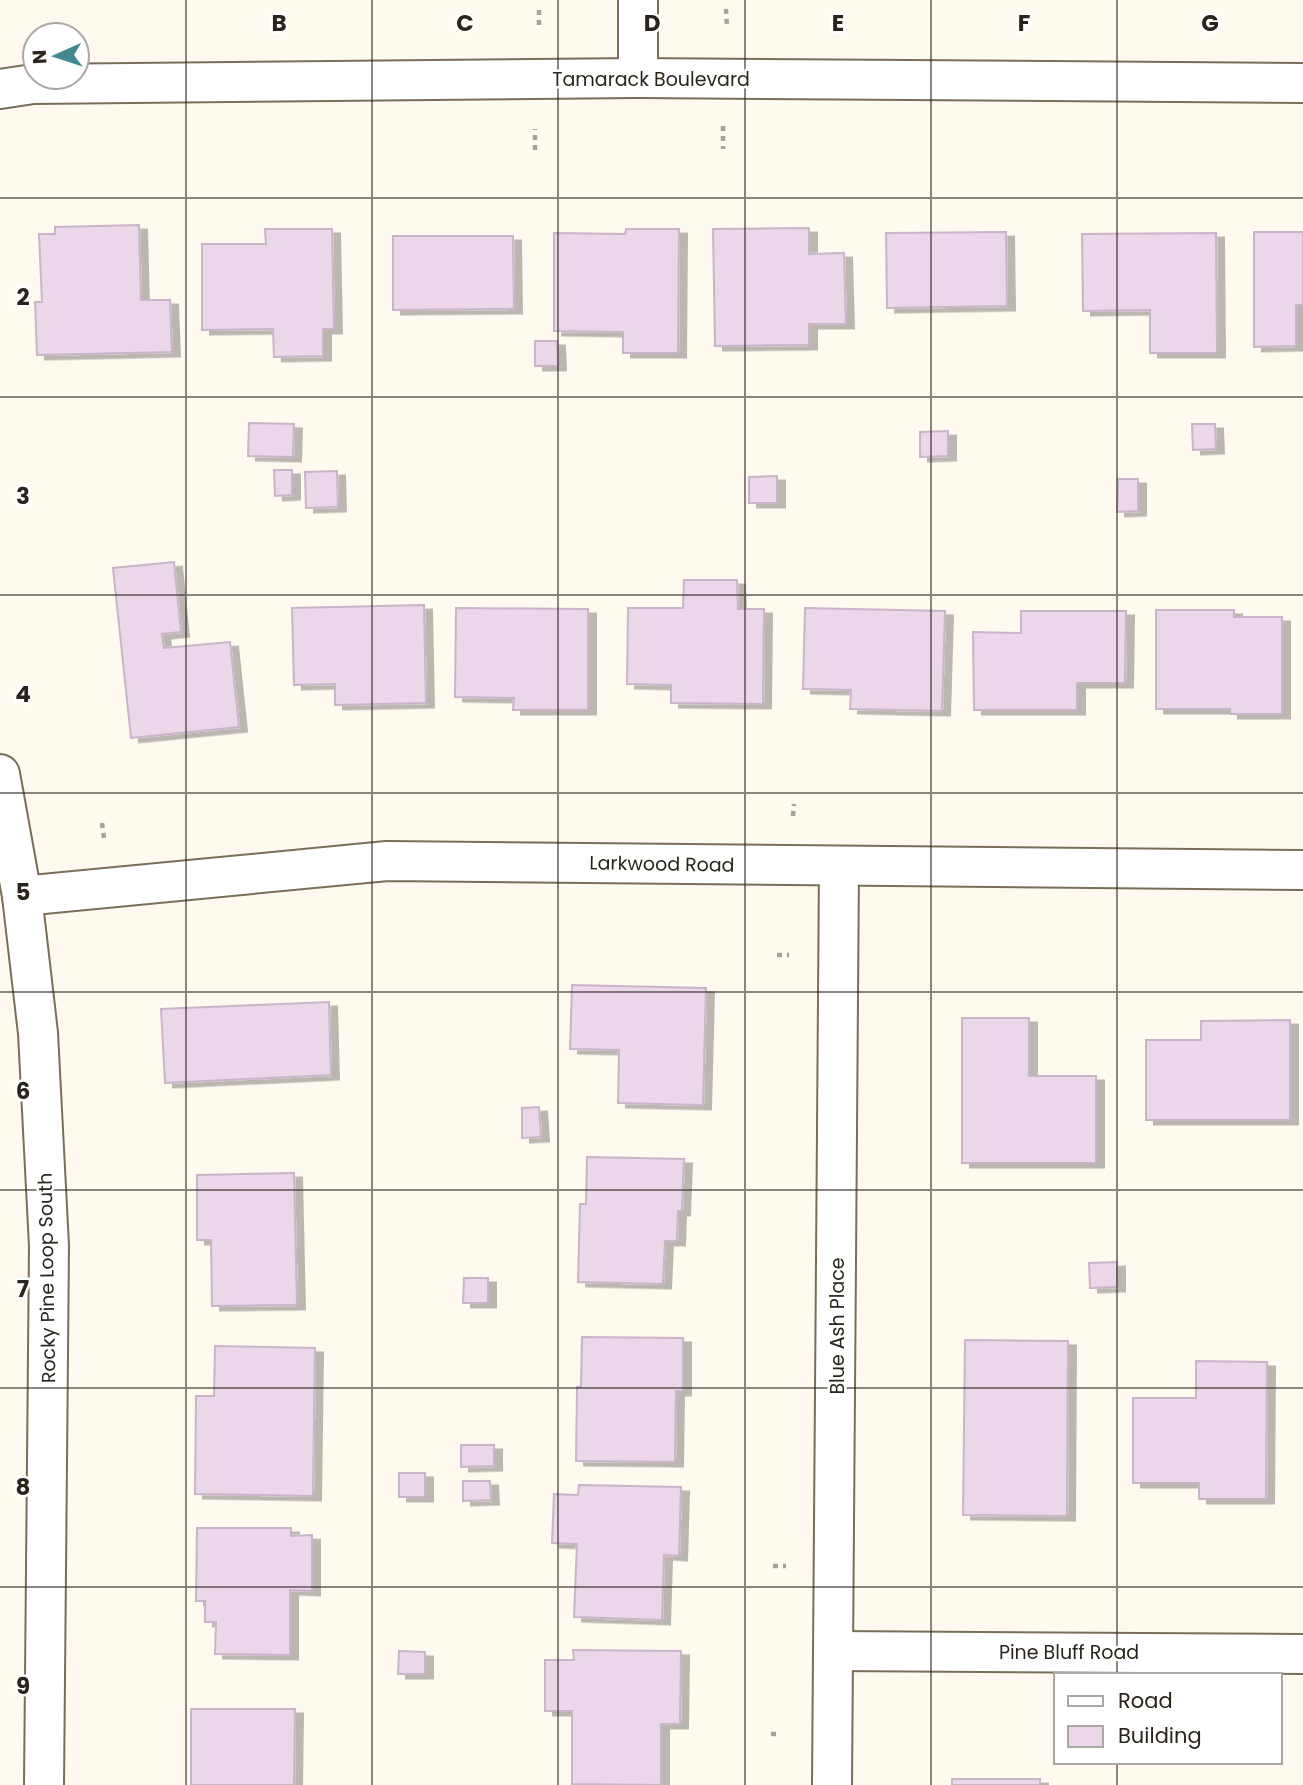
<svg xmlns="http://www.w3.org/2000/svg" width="1303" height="1785" viewBox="0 0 1303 1785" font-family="Poppins,sans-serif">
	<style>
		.building { fill: #ebd6ea; stroke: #c9b4c8; stroke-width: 2; filter: url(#shadow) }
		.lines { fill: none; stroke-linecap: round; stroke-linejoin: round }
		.minor-casing { stroke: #796f58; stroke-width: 42 }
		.path { stroke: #a6a298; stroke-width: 4.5; stroke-dasharray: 5 5; stroke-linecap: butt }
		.minor { stroke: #fff; stroke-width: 38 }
		.grid { fill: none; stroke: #29251b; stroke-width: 2; stroke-opacity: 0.55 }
		.labels { text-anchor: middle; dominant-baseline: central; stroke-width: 5; stroke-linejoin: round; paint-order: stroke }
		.street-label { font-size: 19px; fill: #29251b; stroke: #fff }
		.grid-label { font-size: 23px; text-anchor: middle; font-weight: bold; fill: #29251b; stroke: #fff; stroke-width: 5; stroke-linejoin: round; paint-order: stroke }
	</style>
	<defs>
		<filter id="shadow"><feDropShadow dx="8" dy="4.5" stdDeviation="0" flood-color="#0004"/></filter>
	</defs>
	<rect width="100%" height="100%" fill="#fffaf0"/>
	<g class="building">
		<path d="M 139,225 L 141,300 L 170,300 L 172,352 L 37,355 L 35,302 L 42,302 L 39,234 L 55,234 L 55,227 Z"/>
		<path d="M 809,228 L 809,254 L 844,253 L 846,324 L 809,324 L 809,345 L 715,346 L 713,229 Z"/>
		<path d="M 265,229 L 332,229 L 334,329 L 323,329 L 323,356 L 274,357 L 273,329 L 202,330 L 202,244 L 266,244 Z"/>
		<path d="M 626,229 L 679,229 L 678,353 L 623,353 L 623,332 L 554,331 L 554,233 L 625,234 Z"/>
		<path d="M 1006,232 L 1007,306 L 887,308 L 886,233 Z"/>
		<path d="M 1254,232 L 1303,232 L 1303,305 L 1296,305 L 1296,346 L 1254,347 Z"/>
		<path d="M 1216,233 L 1217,353 L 1150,353 L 1150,310 L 1083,311 L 1082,234 Z"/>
		<path d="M 393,236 L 513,236 L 514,309 L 393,310 Z"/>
		<path d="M 535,341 L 557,341 L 558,366 L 535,366 Z"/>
		<path d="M 249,423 L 294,424 L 293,457 L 248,456 Z"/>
		<path d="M 1192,424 L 1215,424 L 1216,449 L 1193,450 Z"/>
		<path d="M 948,431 L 948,456 L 920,457 L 920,432 Z"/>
		<path d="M 274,470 L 292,470 L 292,495 L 275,496 Z"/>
		<path d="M 337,471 L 338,507 L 306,508 L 305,472 Z"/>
		<path d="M 777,476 L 777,503 L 749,503 L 749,477 Z"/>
		<path d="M 1118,479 L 1138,479 L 1138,511 L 1117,512 Z"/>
		<path d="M 174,562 L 181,632 L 162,634 L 164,648 L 230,642 L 239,727 L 131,738 L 113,568 Z"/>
		<path d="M 684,580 L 737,580 L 738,609 L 764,609 L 763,704 L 671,703 L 671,685 L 627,684 L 628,608 L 683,608 Z"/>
		<path d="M 424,605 L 426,703 L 335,705 L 335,684 L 294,685 L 292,608 Z"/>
		<path d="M 456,608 L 588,609 L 588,710 L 513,710 L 514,698 L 455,697 Z"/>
		<path d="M 805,608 L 945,611 L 942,711 L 850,709 L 851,690 L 803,689 Z"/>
		<path d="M 1156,610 L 1234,610 L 1234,617 L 1282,617 L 1282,714 L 1230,714 L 1230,709 L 1156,709 Z"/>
		<path d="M 1021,611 L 1126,611 L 1125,683 L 1077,683 L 1077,710 L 974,710 L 973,632 L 1021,633 Z"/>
		<path d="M 572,985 L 706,988 L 703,1105 L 618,1103 L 619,1050 L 570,1049 Z"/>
		<path d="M 329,1002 L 331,1075 L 165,1083 L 161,1009 Z"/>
		<path d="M 962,1018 L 1029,1018 L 1029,1076 L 1096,1076 L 1096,1163 L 962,1163 Z"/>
		<path d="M 1290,1020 L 1290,1120 L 1146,1120 L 1146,1040 L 1201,1040 L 1201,1021 Z"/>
		<path d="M 539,1107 L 541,1137 L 522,1138 L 522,1108 Z"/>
		<path d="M 587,1157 L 684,1159 L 682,1211 L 678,1211 L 677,1241 L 665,1241 L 663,1284 L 578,1282 L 580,1204 L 586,1204 Z"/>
		<path d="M 294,1173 L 297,1305 L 212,1306 L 211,1240 L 197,1240 L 197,1175 Z"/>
		<path d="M 1117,1262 L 1117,1287 L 1090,1288 L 1089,1263 Z"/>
		<path d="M 464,1278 L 488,1278 L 488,1303 L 463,1303 Z"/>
		<path d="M 582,1337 L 683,1338 L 683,1391 L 676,1391 L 675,1462 L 576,1461 L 577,1387 L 581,1387 Z"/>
		<path d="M 965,1340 L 1068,1341 L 1067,1516 L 963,1515 Z"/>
		<path d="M 215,1346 L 315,1348 L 313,1496 L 195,1494 L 196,1396 L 214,1396 Z"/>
		<path d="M 1196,1361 L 1267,1362 L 1266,1499 L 1199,1499 L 1199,1483 L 1133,1483 L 1133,1398 L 1196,1398 Z"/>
		<path d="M 461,1445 L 494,1445 L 494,1466 L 461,1467 Z"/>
		<rect x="399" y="1473" width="26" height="24"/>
		<path d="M 463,1481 L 490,1481 L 491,1500 L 463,1501 Z"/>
		<path d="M 579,1485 L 681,1487 L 679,1556 L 664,1555 L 662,1620 L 574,1617 L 577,1544 L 552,1543 L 554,1494 L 578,1495 Z"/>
		<path d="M 197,1528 L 291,1528 L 291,1536 L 312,1535 L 312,1591 L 290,1590 L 290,1655 L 215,1654 L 216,1622 L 205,1622 L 205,1601 L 196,1601 Z"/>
		<path d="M 573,1650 L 681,1651 L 680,1724 L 661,1724 L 661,1785 L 572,1784 L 572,1711 L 545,1711 L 545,1660 L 574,1660 Z"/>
		<path d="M 399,1651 L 425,1652 L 425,1674 L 398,1674 Z"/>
		<path d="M 191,1709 L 295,1709 L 294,1785 L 191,1785 Z"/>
		<rect x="952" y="1779" width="88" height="6"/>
	</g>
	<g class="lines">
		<defs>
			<g id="minor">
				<path d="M 638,0 L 638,78"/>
				<path d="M 0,89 L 33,84 L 638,78 L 1303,83"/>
				<path d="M 0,774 L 22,896 L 38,1033 L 49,1246 L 44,1785"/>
				<path d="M 22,896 L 387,861 L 1303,870"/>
				<path d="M 834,1651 L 1303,1654"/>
				<path d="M 832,1785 L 839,867"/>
			</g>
		</defs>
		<use href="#minor" class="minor-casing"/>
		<g class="path">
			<path d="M 726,9 L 727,28"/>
			<path d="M 539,10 L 539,29"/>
			<path d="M 723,126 L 723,149"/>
			<path d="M 535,150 L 535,129"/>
			<path d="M 793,816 L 794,804"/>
			<path d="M 102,823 L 104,838"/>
			<path d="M 777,955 L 789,955"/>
			<path d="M 773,1566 L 786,1566"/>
			<path d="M 771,1734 L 781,1734"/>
		</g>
		<use href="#minor" class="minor"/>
	</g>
	<path class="grid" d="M 186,0 L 186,1785M 372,0 L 372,1785M 558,0 L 558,1785M 745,0 L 745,1785M 931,0 L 931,1785M 1117,0 L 1117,1675M 0,198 L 1303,198M 0,397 L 1303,397M 0,595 L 1303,595M 0,793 L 1303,793M 0,992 L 1303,992M 0,1190 L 1303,1190M 0,1388 L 1303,1388M 0,1587 L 1303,1587M 1117,1762 L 1117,1785"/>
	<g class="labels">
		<g class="street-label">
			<text x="651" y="79">Tamarack Boulevard</text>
			<text transform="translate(662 864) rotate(1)">Larkwood Road</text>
			<text transform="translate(47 1278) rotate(-91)">Rocky Pine Loop South</text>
			<text transform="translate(837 1326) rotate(-90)">Blue Ash Place</text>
			<text x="1069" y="1652">Pine Bluff Road</text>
		</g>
	</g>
	<g class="grid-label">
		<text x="279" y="31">B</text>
		<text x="465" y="31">C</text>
		<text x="652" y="31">D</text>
		<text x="838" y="31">E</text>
		<text x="1024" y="31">F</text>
		<text x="1210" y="31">G</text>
		<text x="23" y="305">2</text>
		<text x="23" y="504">3</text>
		<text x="23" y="702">4</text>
		<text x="23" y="900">5</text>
		<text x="23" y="1099">6</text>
		<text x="23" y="1297">7</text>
		<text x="23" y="1495">8</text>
		<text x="23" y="1694">9</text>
	</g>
	<rect x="1054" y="1673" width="228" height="91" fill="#ffffff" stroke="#a9a8a4" stroke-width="2"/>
	<rect x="1068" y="1696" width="35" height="10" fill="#ffffff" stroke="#a9a8a4" stroke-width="2"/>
	<text x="1118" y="1708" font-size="21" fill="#29251b">Road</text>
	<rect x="1068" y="1726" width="35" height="21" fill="#ebd6ea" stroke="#a9a8a4" stroke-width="2"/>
	<text x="1118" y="1743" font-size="21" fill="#29251b">Building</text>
	<g transform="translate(56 56) rotate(267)"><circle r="33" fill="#ffffff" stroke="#a9a8a4" stroke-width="2"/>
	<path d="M0-5L12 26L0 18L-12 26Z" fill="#418890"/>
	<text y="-10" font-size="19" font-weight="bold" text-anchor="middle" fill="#29251b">N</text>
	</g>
</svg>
